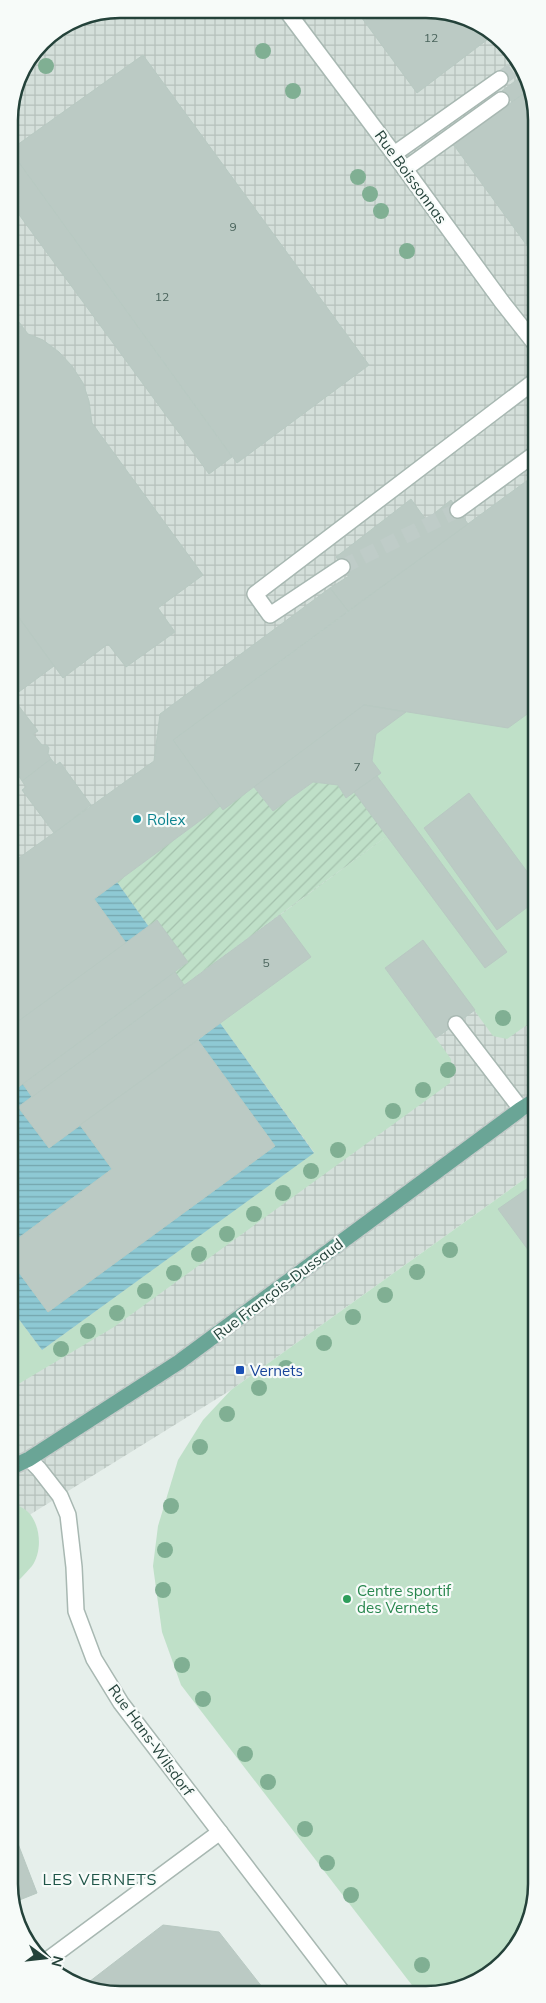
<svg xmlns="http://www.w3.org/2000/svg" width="546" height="2003" viewBox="0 0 546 2003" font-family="Mulish,sans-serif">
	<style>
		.industrial { fill: url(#industrial-grid) }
		.grass { fill: #bfe0c8 }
		.garden { fill: url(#garden-furrows) }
		.water { fill: url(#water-rules) }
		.building { fill: #bbcac4; stroke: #b8c9c2 }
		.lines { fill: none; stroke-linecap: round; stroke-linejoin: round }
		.minor-tunnel { stroke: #bfccc8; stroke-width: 15; stroke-dasharray: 15 8; stroke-linecap: butt }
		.minor-casing { stroke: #a8b8b2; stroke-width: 18 }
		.major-casing { stroke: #c2cac8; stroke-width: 18 }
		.minor { stroke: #fff; stroke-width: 15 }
		.major { stroke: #6aa596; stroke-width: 15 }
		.tree { fill: #80af93 }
		.culture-dot { fill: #0f9aa8; stroke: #f7fbf9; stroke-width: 2 }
		.transit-dot { fill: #1a4fb4; stroke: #f7fbf9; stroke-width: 2 }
		.leisure-dot { fill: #2e9e5b; stroke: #f7fbf9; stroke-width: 2 }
		.labels { text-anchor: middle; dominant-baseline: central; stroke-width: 4.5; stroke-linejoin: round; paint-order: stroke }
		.number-label { font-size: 12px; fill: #4a645c }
		.street-label { font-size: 15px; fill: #24423a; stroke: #f7fbf9 }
		.culture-label { font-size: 15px; fill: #0d838f; stroke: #f7fbf9; text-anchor: start }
		.transit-label { font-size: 15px; fill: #164399; stroke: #f7fbf9; text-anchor: start }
		.leisure-label { font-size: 15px; fill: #27864d; stroke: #f7fbf9; text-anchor: start }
		.neighbourhood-label { font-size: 16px; letter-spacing: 1px; fill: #1f5548; stroke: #f7fbf9 }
		.rim { fill: none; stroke: #24423a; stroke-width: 2.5 }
	</style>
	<defs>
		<pattern id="industrial-grid" width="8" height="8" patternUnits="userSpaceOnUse" patternTransform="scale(1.25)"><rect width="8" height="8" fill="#d4dfda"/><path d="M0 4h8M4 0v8" fill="none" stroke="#b6c1bc"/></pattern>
		<pattern id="garden-furrows" width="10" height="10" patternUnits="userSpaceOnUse" patternTransform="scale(1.25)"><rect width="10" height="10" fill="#bfe0c8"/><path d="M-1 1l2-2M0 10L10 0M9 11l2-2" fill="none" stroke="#a4c1ad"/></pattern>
		<pattern id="water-rules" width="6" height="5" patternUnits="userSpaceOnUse" patternTransform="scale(1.25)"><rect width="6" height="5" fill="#8ec9d4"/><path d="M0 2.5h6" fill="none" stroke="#74a5ad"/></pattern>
	</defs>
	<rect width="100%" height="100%" fill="#e6efeb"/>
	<path class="industrial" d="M 120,9 L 448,11 L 510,46 L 536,105 L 537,1170 L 231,1390 L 10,1527 L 9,113 L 17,77 L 41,41 L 78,17 Z"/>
	<g class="grass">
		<path d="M 537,707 L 537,1018 L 507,1039 L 493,1036 L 423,940 L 385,968 L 451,1059 L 450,1083 L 114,1327 L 10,1389 L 9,1306 L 42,1350 L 314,1152 L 220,1023 L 310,957 L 280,915 L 387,836 L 485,967 L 506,951 L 377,776 L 381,773 L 372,761 L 376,734 L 406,712 Z"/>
		<path d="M 537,1170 L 537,1890 L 510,1957 L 482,1980 L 441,1993 L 418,1993 L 181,1685 L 162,1632 L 153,1566 L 158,1526 L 178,1460 L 203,1420 L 231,1390 Z"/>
		<path d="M 10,1503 C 17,1505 25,1508 30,1514 C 41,1528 42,1552 32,1566 C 25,1574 17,1582 10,1589 Z"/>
	</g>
	<path class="garden" d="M 313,782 L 338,785 L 346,798 L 354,792 L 387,836 L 184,985 L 175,972 L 188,962 L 157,921 L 149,927 L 117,882 L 220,806 L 224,809 L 254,787 L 273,811 Z"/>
	<g class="water">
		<path d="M 117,882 L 149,927 L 126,943 L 94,899 Z"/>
		<path d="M 220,1023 L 314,1153 L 42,1350 L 9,1306 L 9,1259 L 48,1312 L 275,1146 L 198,1040 Z"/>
		<path d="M 23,1084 L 32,1097 L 19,1107 L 49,1148 L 80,1125 L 112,1169 L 9,1245 L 9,1094 Z"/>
	</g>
	<g class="building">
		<path d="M 356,10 L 448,11 L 492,36 L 417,93 Z"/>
		<path d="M 143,55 L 369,365 L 237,463 L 10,150 Z"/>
		<path d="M 523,75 L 529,90 L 512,102 L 502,91 Z"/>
		<path d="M 529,90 L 536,105 L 536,258 L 453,144 Z"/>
		<path d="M 14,156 L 232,457 L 209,474 L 9,201 L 9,160 Z"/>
		<path d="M 9,309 L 28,334 L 43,340 L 59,352 L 72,366 L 83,383 L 89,401 L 92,423 L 203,575 L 158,608 L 175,632 L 126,667 L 108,644 L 63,678 L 9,604 Z"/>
		<path d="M 536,474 L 537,707 L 508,728 L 364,705 L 223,810 L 173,740 Z"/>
		<path d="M 411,499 L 426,520 L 451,500 L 468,524 L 348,611 L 330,588 L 349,576 L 336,557 Z"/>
		<path d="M 330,588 L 348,611 L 173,740 L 220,806 L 94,899 L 126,943 L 9,1028 L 9,865 L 154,761 L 160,714 Z"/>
		<path d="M 9,604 L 54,666 L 12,697 L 15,701 L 9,706 Z"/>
		<path d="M 15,701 L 38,731 L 33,734 L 42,745 L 47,745 L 49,748 L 48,754 L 51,759 L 22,781 L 18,775 L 11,775 L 10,772 L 12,768 L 9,764 L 9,706 Z"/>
		<path d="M 364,705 L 406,712 L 376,734 L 372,761 L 381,773 L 346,798 L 338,785 L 313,782 L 273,811 L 254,787 Z"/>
		<path d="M 51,759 L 56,765 L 60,762 L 91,805 L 54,833 L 22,790 L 26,787 L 22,781 Z"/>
		<path d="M 377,776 L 507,952 L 485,968 L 354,792 Z"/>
		<path d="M 469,793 L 537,885 L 537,900 L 497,930 L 424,828 Z"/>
		<path d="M 280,915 L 311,957 L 49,1148 L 18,1107 Z"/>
		<path d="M 157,920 L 188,962 L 9,1094 L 9,1028 Z"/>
		<path d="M 423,940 L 475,1010 L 436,1038 L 385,968 Z"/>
		<path d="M 175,972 L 184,985 L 32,1097 L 23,1084 Z"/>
		<path d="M 198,1040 L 275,1146 L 48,1312 L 9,1259 L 9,1245 L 112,1169 L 80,1125 Z"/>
		<path d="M 537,1182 L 537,1262 L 498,1209 Z"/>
		<path d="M 10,1823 L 37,1893 L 12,1903 L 10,1898 Z"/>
		<path d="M 163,1925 L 219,1932 L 266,1992 L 98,1992 L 85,1985 Z"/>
	</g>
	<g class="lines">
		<g class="minor-tunnel">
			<path d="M 500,79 L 517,67"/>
			<path d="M 342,567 L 458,510"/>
		</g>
		<defs>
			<g id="minor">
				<path d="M 286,10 L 394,154 L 502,302 L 536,345"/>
				<path d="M 394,154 L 500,79"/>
				<path d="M 405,169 L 501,100"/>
				<path d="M 458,510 L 536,453"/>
				<path d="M 342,567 L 270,615 L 255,594 L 536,380"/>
				<path d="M 456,1024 L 521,1109"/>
				<path d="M 29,1459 L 39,1469 L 60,1496 L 68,1515 L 74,1567 L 76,1611 L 94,1659 L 121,1703 L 343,1993"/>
				<path d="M 46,1961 L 220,1832"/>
			</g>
			<path id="major" d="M 10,1468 L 29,1459 L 179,1362 L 521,1109 L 537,1099"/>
		</defs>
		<use href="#minor" class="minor-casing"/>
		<use href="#major" class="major-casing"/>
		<use href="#minor" class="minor"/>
		<use href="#major" class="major"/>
	</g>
	<g class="tree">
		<circle cx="263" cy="51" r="8"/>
		<circle cx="46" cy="66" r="8"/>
		<circle cx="293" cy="91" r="8"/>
		<circle cx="358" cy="177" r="8"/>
		<circle cx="370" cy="194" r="8"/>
		<circle cx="381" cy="211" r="8"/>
		<circle cx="407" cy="251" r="8"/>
		<circle cx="503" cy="1018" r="8"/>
		<circle cx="448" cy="1070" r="8"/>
		<circle cx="423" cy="1090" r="8"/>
		<circle cx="393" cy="1111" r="8"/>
		<circle cx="338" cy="1150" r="8"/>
		<circle cx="311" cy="1171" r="8"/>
		<circle cx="283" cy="1193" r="8"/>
		<circle cx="254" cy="1214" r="8"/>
		<circle cx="227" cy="1234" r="8"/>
		<circle cx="450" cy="1250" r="8"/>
		<circle cx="199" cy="1254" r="8"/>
		<circle cx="417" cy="1272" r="8"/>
		<circle cx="174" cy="1273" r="8"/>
		<circle cx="145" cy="1291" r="8"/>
		<circle cx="385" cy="1295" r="8"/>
		<circle cx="117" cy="1313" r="8"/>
		<circle cx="353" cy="1317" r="8"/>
		<circle cx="88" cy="1331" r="8"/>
		<circle cx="324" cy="1343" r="8"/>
		<circle cx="61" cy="1349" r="8"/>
		<circle cx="286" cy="1368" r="8"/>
		<circle cx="259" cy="1388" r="8"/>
		<circle cx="227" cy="1414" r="8"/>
		<circle cx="200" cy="1447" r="8"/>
		<circle cx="171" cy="1506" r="8"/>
		<circle cx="165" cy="1550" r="8"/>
		<circle cx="163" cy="1590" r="8"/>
		<circle cx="182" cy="1665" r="8"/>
		<circle cx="203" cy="1699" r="8"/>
		<circle cx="245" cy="1754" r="8"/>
		<circle cx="268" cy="1782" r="8"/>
		<circle cx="305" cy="1829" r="8"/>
		<circle cx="327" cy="1863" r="8"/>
		<circle cx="351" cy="1895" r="8"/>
		<circle cx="422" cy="1965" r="8"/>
	</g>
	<circle class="culture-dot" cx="137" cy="819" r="5"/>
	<rect class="transit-dot" x="235" y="1365" width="10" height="10" rx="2.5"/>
	<circle class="leisure-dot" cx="347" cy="1599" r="5"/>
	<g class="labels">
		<g class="number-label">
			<text x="431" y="37">12</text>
			<text x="233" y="226">9</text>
			<text x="162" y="296">12</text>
			<text x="357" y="766">7</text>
			<text x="266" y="962">5</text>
		</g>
		<g class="street-label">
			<text transform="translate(411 177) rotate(54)">Rue Boissonnas</text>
			<text transform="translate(278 1289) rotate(-37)">Rue François-Dussaud</text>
			<text transform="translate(151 1740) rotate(54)">Rue Hans-Wilsdorf</text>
		</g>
		<g class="culture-label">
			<text x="147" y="819">Rolex</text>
		</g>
		<g class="transit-label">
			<text x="250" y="1370">Vernets</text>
		</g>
		<g class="leisure-label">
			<text x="357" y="1590">Centre sportif<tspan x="357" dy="17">des Vernets</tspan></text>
		</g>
		<g class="neighbourhood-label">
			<text x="100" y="1879">LES VERNETS</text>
		</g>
	</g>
	<path d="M0 0H546V2003H0ZM120 18H426A102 102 0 0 1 528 120V1884A102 102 0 0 1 426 1986H120A102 102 0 0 1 18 1884V120A102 102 0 0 1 120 18Z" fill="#f7fbf9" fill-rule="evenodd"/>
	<path class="rim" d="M120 18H426A102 102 0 0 1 528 120V1884A102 102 0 0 1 426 1986H120A102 102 0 0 1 18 1884V120A102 102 0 0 1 120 18Z"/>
	<g transform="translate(45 1958) rotate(105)" stroke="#f7fbf9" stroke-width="4" paint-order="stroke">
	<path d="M0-4L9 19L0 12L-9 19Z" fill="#24423a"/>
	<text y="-8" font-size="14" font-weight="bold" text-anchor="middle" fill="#24423a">N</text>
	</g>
</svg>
